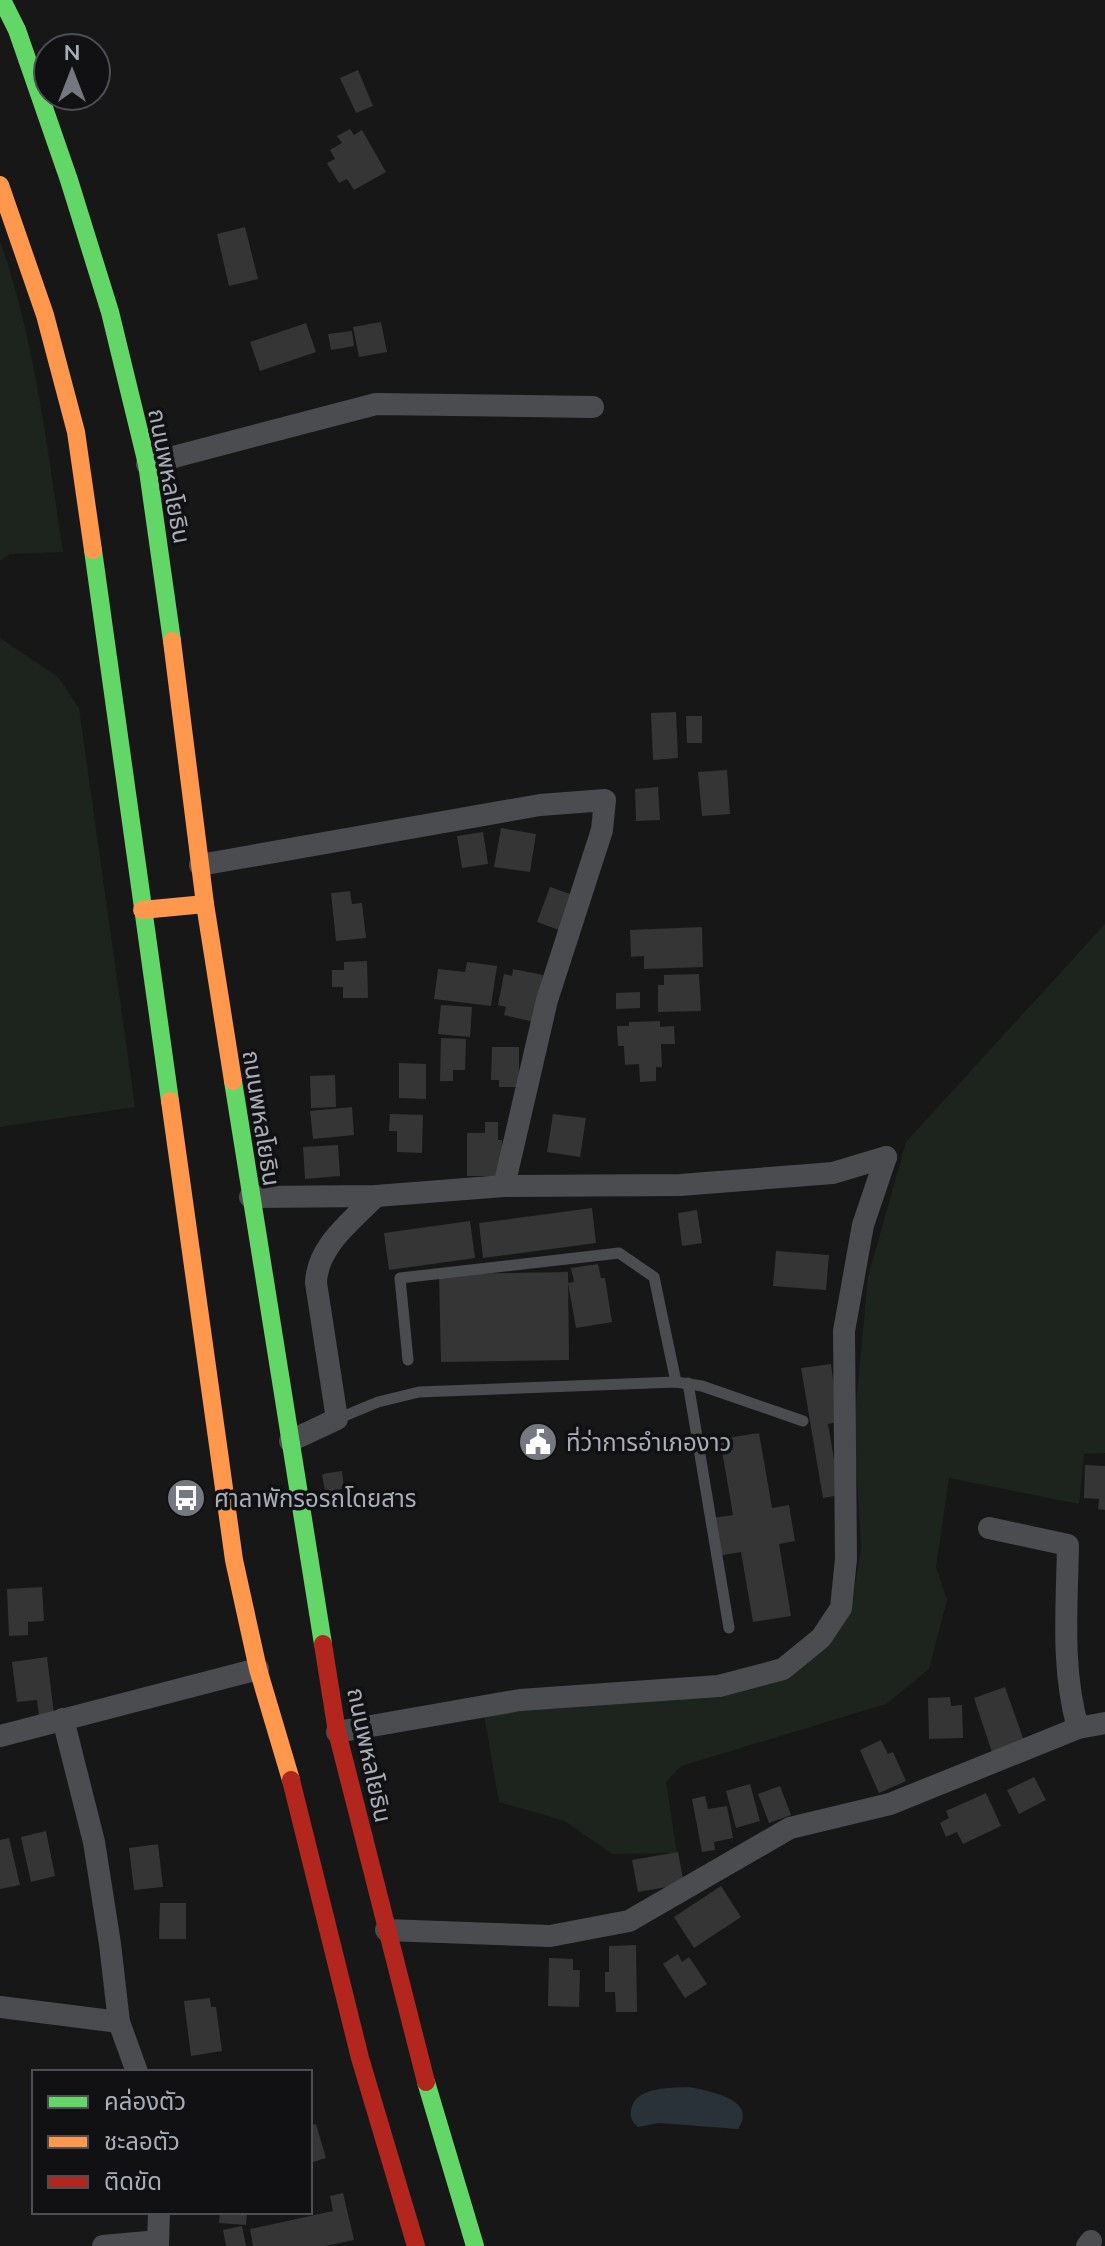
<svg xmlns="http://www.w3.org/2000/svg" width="1105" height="2246" viewBox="0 0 1105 2246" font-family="Mulish,'Noto Sans Thai',sans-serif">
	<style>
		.green { fill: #1d241e }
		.water { fill: #2a3239 }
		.building { fill: #353536 }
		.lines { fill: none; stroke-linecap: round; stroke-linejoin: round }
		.lane { stroke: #4b4c50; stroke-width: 11 }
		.street { stroke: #4b4c50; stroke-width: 22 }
		.fast { stroke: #63d668; stroke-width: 18 }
		.slow { stroke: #ff974d; stroke-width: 18 }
		.jam { stroke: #b3261e; stroke-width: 18 }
		.labels { text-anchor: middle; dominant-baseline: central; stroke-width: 7; stroke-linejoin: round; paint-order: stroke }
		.street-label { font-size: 24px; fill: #a8adb8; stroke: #111113 }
		.poi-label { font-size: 24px; fill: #a8adb8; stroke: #111113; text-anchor: start }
	</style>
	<rect width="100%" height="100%" fill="#171717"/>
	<g class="green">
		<path d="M 0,241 C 35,341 47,447 63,552 L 10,554 L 0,561 Z"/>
		<path d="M 0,638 L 58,677 L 79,708 L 135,1107 L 0,1127 Z"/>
		<path d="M 1105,924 L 1105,1453 L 1084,1454 L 1079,1504 L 949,1478 L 936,1567 L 947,1600 L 929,1669 L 886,1704 L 681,1766 L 666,1782 L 677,1853 L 612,1854 L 565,1821 L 499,1802 L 484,1714 L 786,1676 L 851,1611 L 861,1548 L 854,1426 L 868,1277 L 906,1142 Z"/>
	</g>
	<path class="water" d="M 689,2087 C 710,2091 759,2100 738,2129 L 659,2123 L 638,2127 C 632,2121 630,2119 631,2110 C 635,2086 671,2088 689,2087 Z"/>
	<g class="building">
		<path d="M 358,70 L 373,106 L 356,113 L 340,78 Z"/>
		<path d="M 350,129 L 354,135 L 362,130 L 386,172 L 354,190 L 347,179 L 339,183 L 327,163 L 335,159 L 330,150 L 342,143 L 337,136 Z"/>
		<path d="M 245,227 L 258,279 L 229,286 L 217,234 Z"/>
		<path d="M 381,322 L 387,352 L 359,357 L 353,327 Z"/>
		<path d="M 306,323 L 316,352 L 260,371 L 250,342 Z"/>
		<path d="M 352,331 L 354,346 L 331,350 L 328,334 Z"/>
		<path d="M 676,712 L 678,758 L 653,760 L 651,713 Z"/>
		<path d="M 686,716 L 702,716 L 702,743 L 687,743 Z"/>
		<path d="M 727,770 L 730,814 L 702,816 L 698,772 Z"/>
		<path d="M 658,787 L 660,820 L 636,821 L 635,789 Z"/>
		<path d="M 501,828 L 536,834 L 530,872 L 494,867 Z"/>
		<path d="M 483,832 L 488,864 L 462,868 L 457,836 Z"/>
		<path d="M 550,887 L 573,895 L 559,930 L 537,922 Z"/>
		<path d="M 350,891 L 352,904 L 362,903 L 366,938 L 336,941 L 331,893 Z"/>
		<path d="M 702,927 L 703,967 L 644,969 L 644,956 L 631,957 L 630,930 Z"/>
		<path d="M 367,961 L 368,998 L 343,998 L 343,987 L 332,987 L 332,970 L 344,970 L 344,962 Z"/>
		<path d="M 467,962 L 497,966 L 491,1006 L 434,999 L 438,969 L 465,972 Z"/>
		<path d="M 513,969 L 543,975 L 534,1022 L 504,1015 L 506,1007 L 498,1005 L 504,974 L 512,976 Z"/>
		<path d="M 699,974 L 701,1011 L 658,1012 L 658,985 L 664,985 L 664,975 Z"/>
		<path d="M 640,992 L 640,1008 L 616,1009 L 616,993 Z"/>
		<path d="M 441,1005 L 472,1007 L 470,1037 L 438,1034 Z"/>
		<path d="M 660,1021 L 660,1027 L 674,1026 L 675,1044 L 661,1044 L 662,1067 L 656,1067 L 656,1081 L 640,1082 L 639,1064 L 625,1065 L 624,1046 L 618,1046 L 617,1026 L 629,1026 L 629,1022 Z"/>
		<path d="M 441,1038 L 466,1039 L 465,1070 L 453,1070 L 453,1081 L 440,1081 Z"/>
		<path d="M 492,1047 L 519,1047 L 519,1087 L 499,1087 L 499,1080 L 491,1080 Z"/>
		<path d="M 399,1063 L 426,1064 L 426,1099 L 399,1098 Z"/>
		<path d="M 335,1075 L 336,1107 L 311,1108 L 310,1076 Z"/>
		<path d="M 352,1107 L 354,1135 L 313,1139 L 310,1111 Z"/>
		<path d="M 390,1114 L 423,1115 L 422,1153 L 397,1152 L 397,1131 L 389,1131 Z"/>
		<path d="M 553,1114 L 586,1118 L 580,1157 L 547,1152 Z"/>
		<path d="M 485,1122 L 498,1122 L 498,1140 L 502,1140 L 501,1176 L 467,1176 L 467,1133 L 485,1133 Z"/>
		<path d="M 338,1145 L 340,1176 L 305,1179 L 303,1147 Z"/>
		<path d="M 592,1208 L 596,1243 L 483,1258 L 479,1223 Z"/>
		<path d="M 697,1210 L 702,1243 L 682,1246 L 678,1213 Z"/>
		<path d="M 470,1221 L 475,1258 L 389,1270 L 384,1233 Z"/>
		<path d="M 776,1251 L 829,1255 L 826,1290 L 773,1286 Z"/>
		<path d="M 598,1264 L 601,1278 L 605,1278 L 612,1322 L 576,1328 L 568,1283 L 574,1282 L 571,1268 Z"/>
		<path d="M 568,1272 L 569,1360 L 441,1362 L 439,1274 Z"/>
		<path d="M 831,1364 L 839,1422 L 828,1424 L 840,1495 L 823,1498 L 801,1368 Z"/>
		<path d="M 759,1433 L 772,1508 L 789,1505 L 795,1541 L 779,1544 L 791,1616 L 753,1622 L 741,1552 L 712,1557 L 706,1519 L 733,1515 L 720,1439 Z"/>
		<path d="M 1085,1465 L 1105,1466 L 1105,1510 L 1098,1509 L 1099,1499 L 1084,1498 Z"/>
		<path d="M 342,1471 L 344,1489 L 325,1492 L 322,1474 Z"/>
		<path d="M 195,1486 L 198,1506 L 178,1509 L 174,1489 Z"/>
		<path d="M 42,1587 L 44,1621 L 28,1622 L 28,1635 L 9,1636 L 7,1589 Z"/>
		<path d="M 47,1657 L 54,1714 L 39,1716 L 37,1700 L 17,1702 L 12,1662 Z"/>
		<path d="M 1005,1687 L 1025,1744 L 993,1755 L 974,1698 Z"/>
		<path d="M 950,1697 L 951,1706 L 962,1705 L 963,1738 L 929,1739 L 928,1698 Z"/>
		<path d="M 881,1740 L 888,1754 L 893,1752 L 906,1781 L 879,1793 L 860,1750 Z"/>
		<path d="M 1034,1777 L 1046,1800 L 1019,1814 L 1007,1790 Z"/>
		<path d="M 750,1784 L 760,1821 L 736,1828 L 726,1791 Z"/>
		<path d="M 780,1786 L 791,1815 L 769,1823 L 758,1794 Z"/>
		<path d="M 986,1793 L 1001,1826 L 963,1844 L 957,1832 L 946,1837 L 940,1823 L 949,1818 L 946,1811 Z"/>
		<path d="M 705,1796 L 708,1809 L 727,1806 L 733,1838 L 714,1842 L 715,1850 L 702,1852 L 692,1799 Z"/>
		<path d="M 46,1831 L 55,1876 L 31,1882 L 21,1837 Z"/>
		<path d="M 9,1838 L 20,1885 L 0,1889 L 0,1840 Z"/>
		<path d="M 158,1844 L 163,1887 L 134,1890 L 129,1848 Z"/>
		<path d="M 678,1852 L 684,1884 L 638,1892 L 632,1860 Z"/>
		<path d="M 721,1886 L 741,1917 L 694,1948 L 674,1917 Z"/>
		<path d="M 160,1903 L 186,1903 L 186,1939 L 159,1939 Z"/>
		<path d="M 636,1945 L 637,2012 L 616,2012 L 615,1992 L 605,1992 L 605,1972 L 609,1972 L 609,1946 Z"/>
		<path d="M 678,1954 L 682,1962 L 689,1957 L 707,1984 L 685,1998 L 663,1964 Z"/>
		<path d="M 549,1958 L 573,1959 L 573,1970 L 580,1970 L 579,2007 L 548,2006 Z"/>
		<path d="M 210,1998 L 211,2007 L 216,2007 L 222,2051 L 191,2056 L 184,2001 Z"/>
		<path d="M 316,2124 L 326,2158 L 310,2163 L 310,2126 Z"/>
		<path d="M 343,2193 L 354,2240 L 326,2246 L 253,2246 L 250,2229 L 333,2211 L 330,2196 Z"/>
		<path d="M 220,2212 L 247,2212 L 246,2225 L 219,2223 Z"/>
		<path d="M 242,2226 L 246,2246 L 226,2246 L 223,2230 Z"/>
	</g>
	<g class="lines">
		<g class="lane">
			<path d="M 408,1360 L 400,1278 L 619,1253 L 654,1277 L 676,1382"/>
			<path d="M 688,1383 L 729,1628"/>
			<path d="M 337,1419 L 378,1402 L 419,1392 L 676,1382 L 702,1386 L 803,1421"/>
		</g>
		<g class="street">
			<path d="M 147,464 L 376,404 L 593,407"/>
			<path d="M 200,865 L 540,805 L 605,800 L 602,830 L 547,1000 L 504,1186"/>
			<path d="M 250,1197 L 376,1196 L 504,1186 L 680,1185 L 833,1173 L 886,1157"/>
			<path d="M 290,1441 L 337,1419 L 316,1283 C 317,1246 352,1221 376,1196"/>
			<path d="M 989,1528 L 1068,1545 C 1067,1607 1061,1668 1078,1728"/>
			<path d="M 63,1719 L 94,1842 L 110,1944 L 119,2022 L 137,2072"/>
			<path d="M 337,1732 L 520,1700 L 719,1686 L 783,1669 L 821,1638 L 841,1608 L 846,1559 L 844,1331 L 863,1225 L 886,1157"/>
			<path d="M 0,1736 L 258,1669"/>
			<path d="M 386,1930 L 550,1936 L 629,1921 L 790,1828 L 890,1804 L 1078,1728 L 1105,1723"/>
			<path d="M 0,2007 L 119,2022"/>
			<path d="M 103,2246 L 158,2241"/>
			<path d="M 158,2246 L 159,2212"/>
			<path d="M 1087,2246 L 1091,2241"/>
		</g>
		<g class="fast">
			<path d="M 2,0 L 17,30 L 69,180 L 110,312 L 147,464 L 172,641"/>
			<path d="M 93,550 L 170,1101"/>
			<path d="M 233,1081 L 323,1644"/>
			<path d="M 426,2082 L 475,2246"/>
		</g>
		<g class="slow">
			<path d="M 0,185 L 45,315 L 76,432 L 93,550"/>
			<path d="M 172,641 L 205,904 L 233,1081"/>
			<path d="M 142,910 L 205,904"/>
			<path d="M 170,1101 L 234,1560 L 258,1669 L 291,1780"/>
		</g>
		<g class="jam">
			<path d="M 323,1644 L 337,1732 L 426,2082"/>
			<path d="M 291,1780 L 360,2058 L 416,2246"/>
		</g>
	</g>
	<defs>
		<symbol id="civic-disc" viewBox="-11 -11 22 22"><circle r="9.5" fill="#757880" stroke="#111113"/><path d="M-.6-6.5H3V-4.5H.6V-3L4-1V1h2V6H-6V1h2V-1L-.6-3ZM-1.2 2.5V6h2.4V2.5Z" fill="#fff"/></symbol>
		<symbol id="bus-disc" viewBox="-11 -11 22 22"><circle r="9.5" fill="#757880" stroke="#111113"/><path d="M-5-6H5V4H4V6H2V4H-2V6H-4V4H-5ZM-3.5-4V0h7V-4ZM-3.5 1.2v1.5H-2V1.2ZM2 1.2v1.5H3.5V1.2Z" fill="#fff"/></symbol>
	</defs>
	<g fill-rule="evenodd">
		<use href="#civic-disc" x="516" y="1420" width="44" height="44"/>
		<use href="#bus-disc" x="164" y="1476" width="44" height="44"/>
	</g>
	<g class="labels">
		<g class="street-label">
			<text transform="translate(170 476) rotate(79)">ถนนพหลโยธิน</text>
			<text transform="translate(262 1118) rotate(81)">ถนนพหลโยธิน</text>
			<text transform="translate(370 1755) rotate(78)">ถนนพหลโยธิน</text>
		</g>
		<g class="poi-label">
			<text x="566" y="1442">ที่ว่าการอำเภองาว</text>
			<text x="214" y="1498">ศาลาพักรอรถโดยสาร</text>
		</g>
	</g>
	<rect x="32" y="2070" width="280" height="144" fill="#111113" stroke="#4d4f55" stroke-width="2"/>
	<rect x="48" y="2096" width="40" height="12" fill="#63d668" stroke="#4d4f55" stroke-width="2"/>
	<text x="104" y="2110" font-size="24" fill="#a8adb8">คล่องตัว</text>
	<rect x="48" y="2136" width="40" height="12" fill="#ff974d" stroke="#4d4f55" stroke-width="2"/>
	<text x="104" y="2150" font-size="24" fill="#a8adb8">ชะลอตัว</text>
	<rect x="48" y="2176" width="40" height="12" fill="#b3261e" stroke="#4d4f55" stroke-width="2"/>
	<text x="104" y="2190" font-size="24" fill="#a8adb8">ติดขัด</text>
	<g transform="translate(72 72)"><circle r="38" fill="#111113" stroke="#4d4f55" stroke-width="2"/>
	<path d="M0-6L14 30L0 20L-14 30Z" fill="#757880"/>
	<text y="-12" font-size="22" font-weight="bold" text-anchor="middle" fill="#a8adb8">N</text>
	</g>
</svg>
